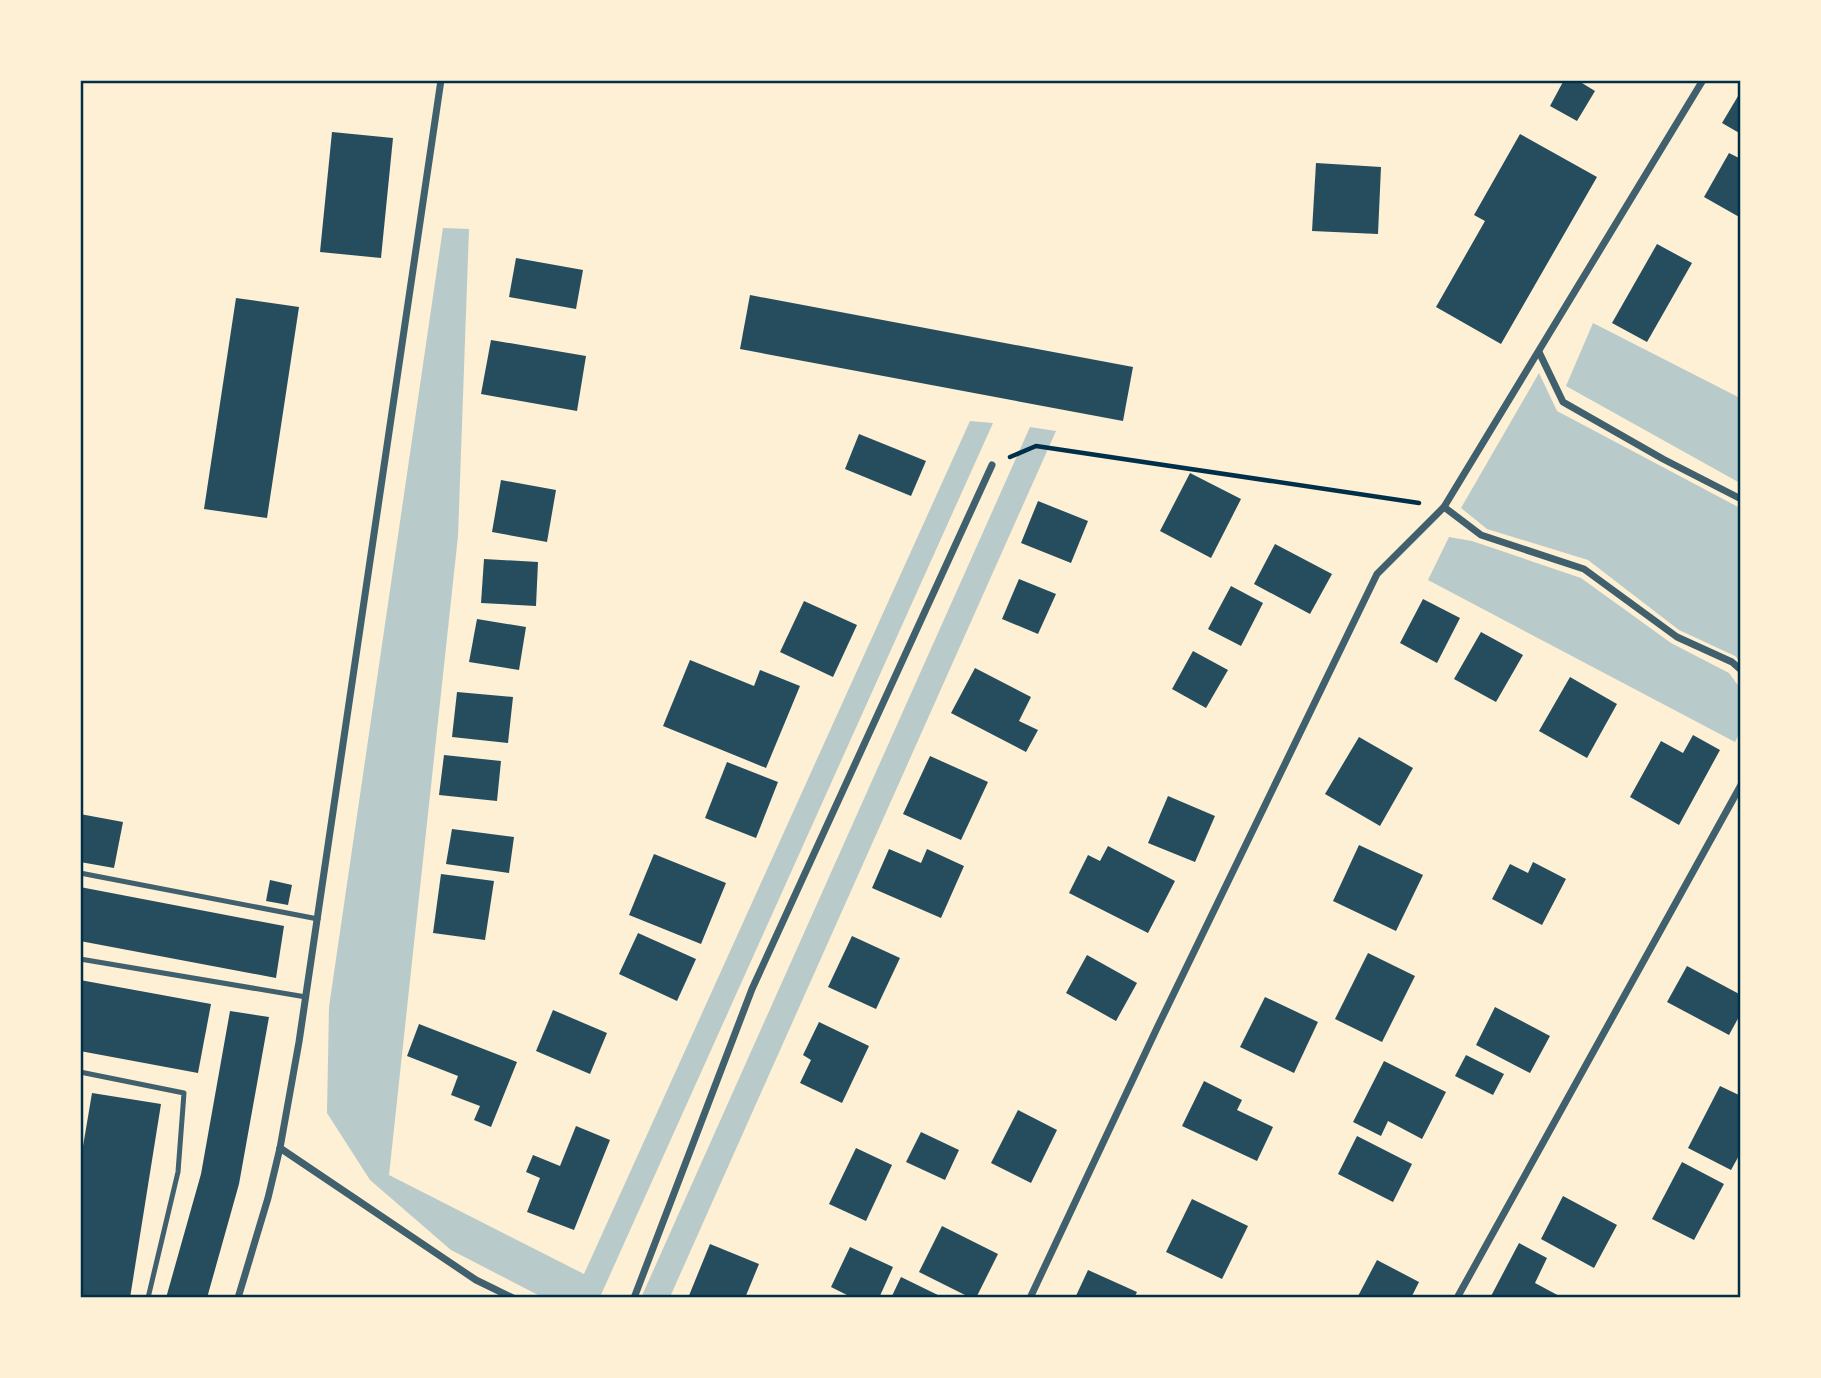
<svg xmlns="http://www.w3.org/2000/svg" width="1821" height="1378" viewBox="0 0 1821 1378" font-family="'Open Sans',sans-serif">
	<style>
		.green { fill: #b9caca }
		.building { fill: #264d5e }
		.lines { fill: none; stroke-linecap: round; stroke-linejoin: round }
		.path { stroke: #003049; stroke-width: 4.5 }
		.service { stroke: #3f606c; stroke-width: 5 }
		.minor { stroke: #3f606c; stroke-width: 7 }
		.neatline { fill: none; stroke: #003049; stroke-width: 2.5 }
	</style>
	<rect width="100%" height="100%" fill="#fdf0d5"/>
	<g class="green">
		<path d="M 443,228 L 469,229 L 458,536 L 389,1175 L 584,1274 L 970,421 L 993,423 L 600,1297 L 542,1297 L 451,1250 L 370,1180 L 327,1113 L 329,1007 Z"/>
		<path d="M 1593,323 L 1740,398 L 1740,483 L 1566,386 Z"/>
		<path d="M 1539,373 L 1557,411 L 1740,508 L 1740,661 L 1735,656 L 1679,630 L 1588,560 L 1487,529 L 1461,508 Z"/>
		<path d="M 1030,427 L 1056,431 L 670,1297 L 641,1298 Z"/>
		<path d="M 1449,537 L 1472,541 L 1581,578 L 1671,643 L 1729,673 L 1740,688 L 1740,732 L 1735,742 L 1428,580 Z"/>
	</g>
	<g class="building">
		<path d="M 1564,80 L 1577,80 L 1595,91 L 1577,121 L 1550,106 Z"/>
		<path d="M 1741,91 L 1741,134 L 1722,123 Z"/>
		<path d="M 332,132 L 393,138 L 381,258 L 320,252 Z"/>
		<path d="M 1520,134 L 1597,177 L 1501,344 L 1436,307 L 1485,221 L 1474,215 Z"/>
		<path d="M 1729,153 L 1741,159 L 1741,218 L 1704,197 Z"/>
		<path d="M 1316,163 L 1381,167 L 1378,234 L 1312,231 Z"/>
		<path d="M 1657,244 L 1692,263 L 1647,342 L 1612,323 Z"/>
		<path d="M 516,258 L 583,270 L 576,309 L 509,297 Z"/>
		<path d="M 750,295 L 1133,367 L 1123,421 L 740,349 Z"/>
		<path d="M 236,298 L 299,307 L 267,518 L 204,509 Z"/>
		<path d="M 491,340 L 586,356 L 577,411 L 481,394 Z"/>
		<path d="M 859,434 L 926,461 L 911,496 L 845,469 Z"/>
		<path d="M 1190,473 L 1241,499 L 1211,558 L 1160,531 Z"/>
		<path d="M 501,480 L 556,490 L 547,542 L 492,532 Z"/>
		<path d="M 1038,501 L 1088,521 L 1071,563 L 1021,543 Z"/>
		<path d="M 1275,544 L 1332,574 L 1310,614 L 1254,584 Z"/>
		<path d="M 484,559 L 538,562 L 536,606 L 481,603 Z"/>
		<path d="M 1019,579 L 1056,594 L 1038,634 L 1002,619 Z"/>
		<path d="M 1231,586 L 1263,603 L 1241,646 L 1208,629 Z"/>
		<path d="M 1423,599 L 1460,618 L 1437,663 L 1400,643 Z"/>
		<path d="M 804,601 L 857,625 L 833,677 L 780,652 Z"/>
		<path d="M 477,619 L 526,627 L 519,670 L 469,662 Z"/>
		<path d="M 1481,632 L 1523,655 L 1496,702 L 1454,679 Z"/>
		<path d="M 1193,651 L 1228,670 L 1206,708 L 1172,689 Z"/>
		<path d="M 690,660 L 754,686 L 760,670 L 800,686 L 766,768 L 663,726 Z"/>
		<path d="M 975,668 L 1031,697 L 1019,721 L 1038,730 L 1026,752 L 951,713 Z"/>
		<path d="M 1570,677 L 1617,704 L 1587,758 L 1539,731 Z"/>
		<path d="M 457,692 L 513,697 L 508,743 L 452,737 Z"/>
		<path d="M 1693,735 L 1720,750 L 1679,825 L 1630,797 L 1661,741 L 1683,753 Z"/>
		<path d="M 1359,737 L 1413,768 L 1380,826 L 1325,794 Z"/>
		<path d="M 444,755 L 501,761 L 497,801 L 439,795 Z"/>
		<path d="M 930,756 L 988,782 L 961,840 L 903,814 Z"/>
		<path d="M 727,762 L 778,782 L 756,838 L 705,818 Z"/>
		<path d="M 1168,796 L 1215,816 L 1195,862 L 1148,843 Z"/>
		<path d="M 80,814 L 123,822 L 114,868 L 80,862 Z"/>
		<path d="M 452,829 L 514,837 L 509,873 L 446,864 Z"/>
		<path d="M 1359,845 L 1423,875 L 1396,931 L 1333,901 Z"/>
		<path d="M 1108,846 L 1175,881 L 1148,933 L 1069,893 L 1088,855 L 1100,861 Z"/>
		<path d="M 889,849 L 921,863 L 927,849 L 964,866 L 941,918 L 872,888 Z"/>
		<path d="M 654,854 L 726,883 L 701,944 L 629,915 Z"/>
		<path d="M 1533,862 L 1566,879 L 1542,925 L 1492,899 L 1510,864 L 1528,873 Z"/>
		<path d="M 441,874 L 494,881 L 485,940 L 433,933 Z"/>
		<path d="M 270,880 L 292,885 L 288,905 L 266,901 Z"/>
		<path d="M 80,887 L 284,926 L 276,978 L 80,941 Z"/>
		<path d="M 638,933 L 696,959 L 677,1001 L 619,974 Z"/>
		<path d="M 852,936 L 900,958 L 876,1009 L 828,987 Z"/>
		<path d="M 1368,953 L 1415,976 L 1382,1042 L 1335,1019 Z"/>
		<path d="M 1087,955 L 1137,983 L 1116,1021 L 1066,993 Z"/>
		<path d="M 1687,966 L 1741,995 L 1741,1013 L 1729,1035 L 1667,1002 Z"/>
		<path d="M 80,980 L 211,1004 L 198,1073 L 80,1051 Z"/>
		<path d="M 1265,997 L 1318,1022 L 1294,1073 L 1240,1047 Z"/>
		<path d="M 1495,1007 L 1550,1036 L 1530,1073 L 1476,1045 Z"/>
		<path d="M 553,1010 L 607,1033 L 590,1074 L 536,1051 Z"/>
		<path d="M 230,1011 L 269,1017 L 239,1184 L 207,1298 L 166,1298 L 201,1174 Z"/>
		<path d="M 819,1022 L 869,1046 L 842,1103 L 800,1083 L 811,1060 L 803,1055 Z"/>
		<path d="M 419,1024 L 517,1062 L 491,1127 L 474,1120 L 480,1106 L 451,1095 L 458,1076 L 407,1056 Z"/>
		<path d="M 1466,1055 L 1504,1074 L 1493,1095 L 1455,1076 Z"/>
		<path d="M 1384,1061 L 1446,1092 L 1422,1139 L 1388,1121 L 1381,1136 L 1353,1122 Z"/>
		<path d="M 1204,1081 L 1242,1100 L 1237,1110 L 1273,1127 L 1257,1161 L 1182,1126 Z"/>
		<path d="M 1720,1086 L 1741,1096 L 1741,1152 L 1731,1170 L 1688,1148 Z"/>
		<path d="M 92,1093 L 161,1104 L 130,1298 L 80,1298 L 80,1164 Z"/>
		<path d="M 1018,1110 L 1057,1130 L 1031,1183 L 991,1163 Z"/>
		<path d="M 576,1126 L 610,1140 L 574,1230 L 527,1212 L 540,1178 L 526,1172 L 533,1155 L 560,1166 Z"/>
		<path d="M 921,1132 L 959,1150 L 945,1180 L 906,1162 Z"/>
		<path d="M 1357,1136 L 1412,1164 L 1393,1202 L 1338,1174 Z"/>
		<path d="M 856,1148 L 892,1165 L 866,1221 L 829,1204 Z"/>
		<path d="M 1682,1162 L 1724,1184 L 1694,1240 L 1652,1219 Z"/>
		<path d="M 1563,1196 L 1617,1225 L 1594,1268 L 1541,1239 Z"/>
		<path d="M 1192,1199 L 1248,1226 L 1222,1279 L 1166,1252 Z"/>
		<path d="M 942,1226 L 998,1254 L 976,1298 L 971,1298 L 919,1272 Z"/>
		<path d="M 1519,1243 L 1547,1258 L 1535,1283 L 1563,1298 L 1490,1298 Z"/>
		<path d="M 710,1244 L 759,1264 L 745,1298 L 688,1298 Z"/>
		<path d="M 850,1247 L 893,1267 L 879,1298 L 853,1298 L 831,1287 Z"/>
		<path d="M 1377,1260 L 1419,1282 L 1411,1298 L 1357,1298 Z"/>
		<path d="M 1088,1270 L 1137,1292 L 1134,1298 L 1075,1298 Z"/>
		<path d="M 901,1277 L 944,1298 L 891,1298 Z"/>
	</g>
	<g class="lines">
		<path class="path" d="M 1010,457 L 1036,446 L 1419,503"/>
		<g class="service">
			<path d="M 80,873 L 318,919"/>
			<path d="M 80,959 L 306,997"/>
			<path d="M 80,1072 L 184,1093 L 178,1172 L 148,1298"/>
		</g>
		<g class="minor">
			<path d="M 1539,352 L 1563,402 L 1663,459 L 1741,499"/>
			<path d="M 1444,507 L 1481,535 L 1584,569 L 1677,637 L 1732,662 L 1741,670"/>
			<path d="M 280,1148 L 476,1280 L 513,1298"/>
			<path d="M 238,1298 L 268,1198 L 280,1148 L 299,1042 L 441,80"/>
			<path d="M 634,1298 L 752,989 L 992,465"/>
			<path d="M 1030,1298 L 1157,1028 L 1377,574 L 1444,507 L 1703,80"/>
			<path d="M 1457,1298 L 1741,785"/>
		</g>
	</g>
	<rect width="1821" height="1378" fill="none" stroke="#fdf0d5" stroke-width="164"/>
	<rect x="82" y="82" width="1657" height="1214" class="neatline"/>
</svg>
